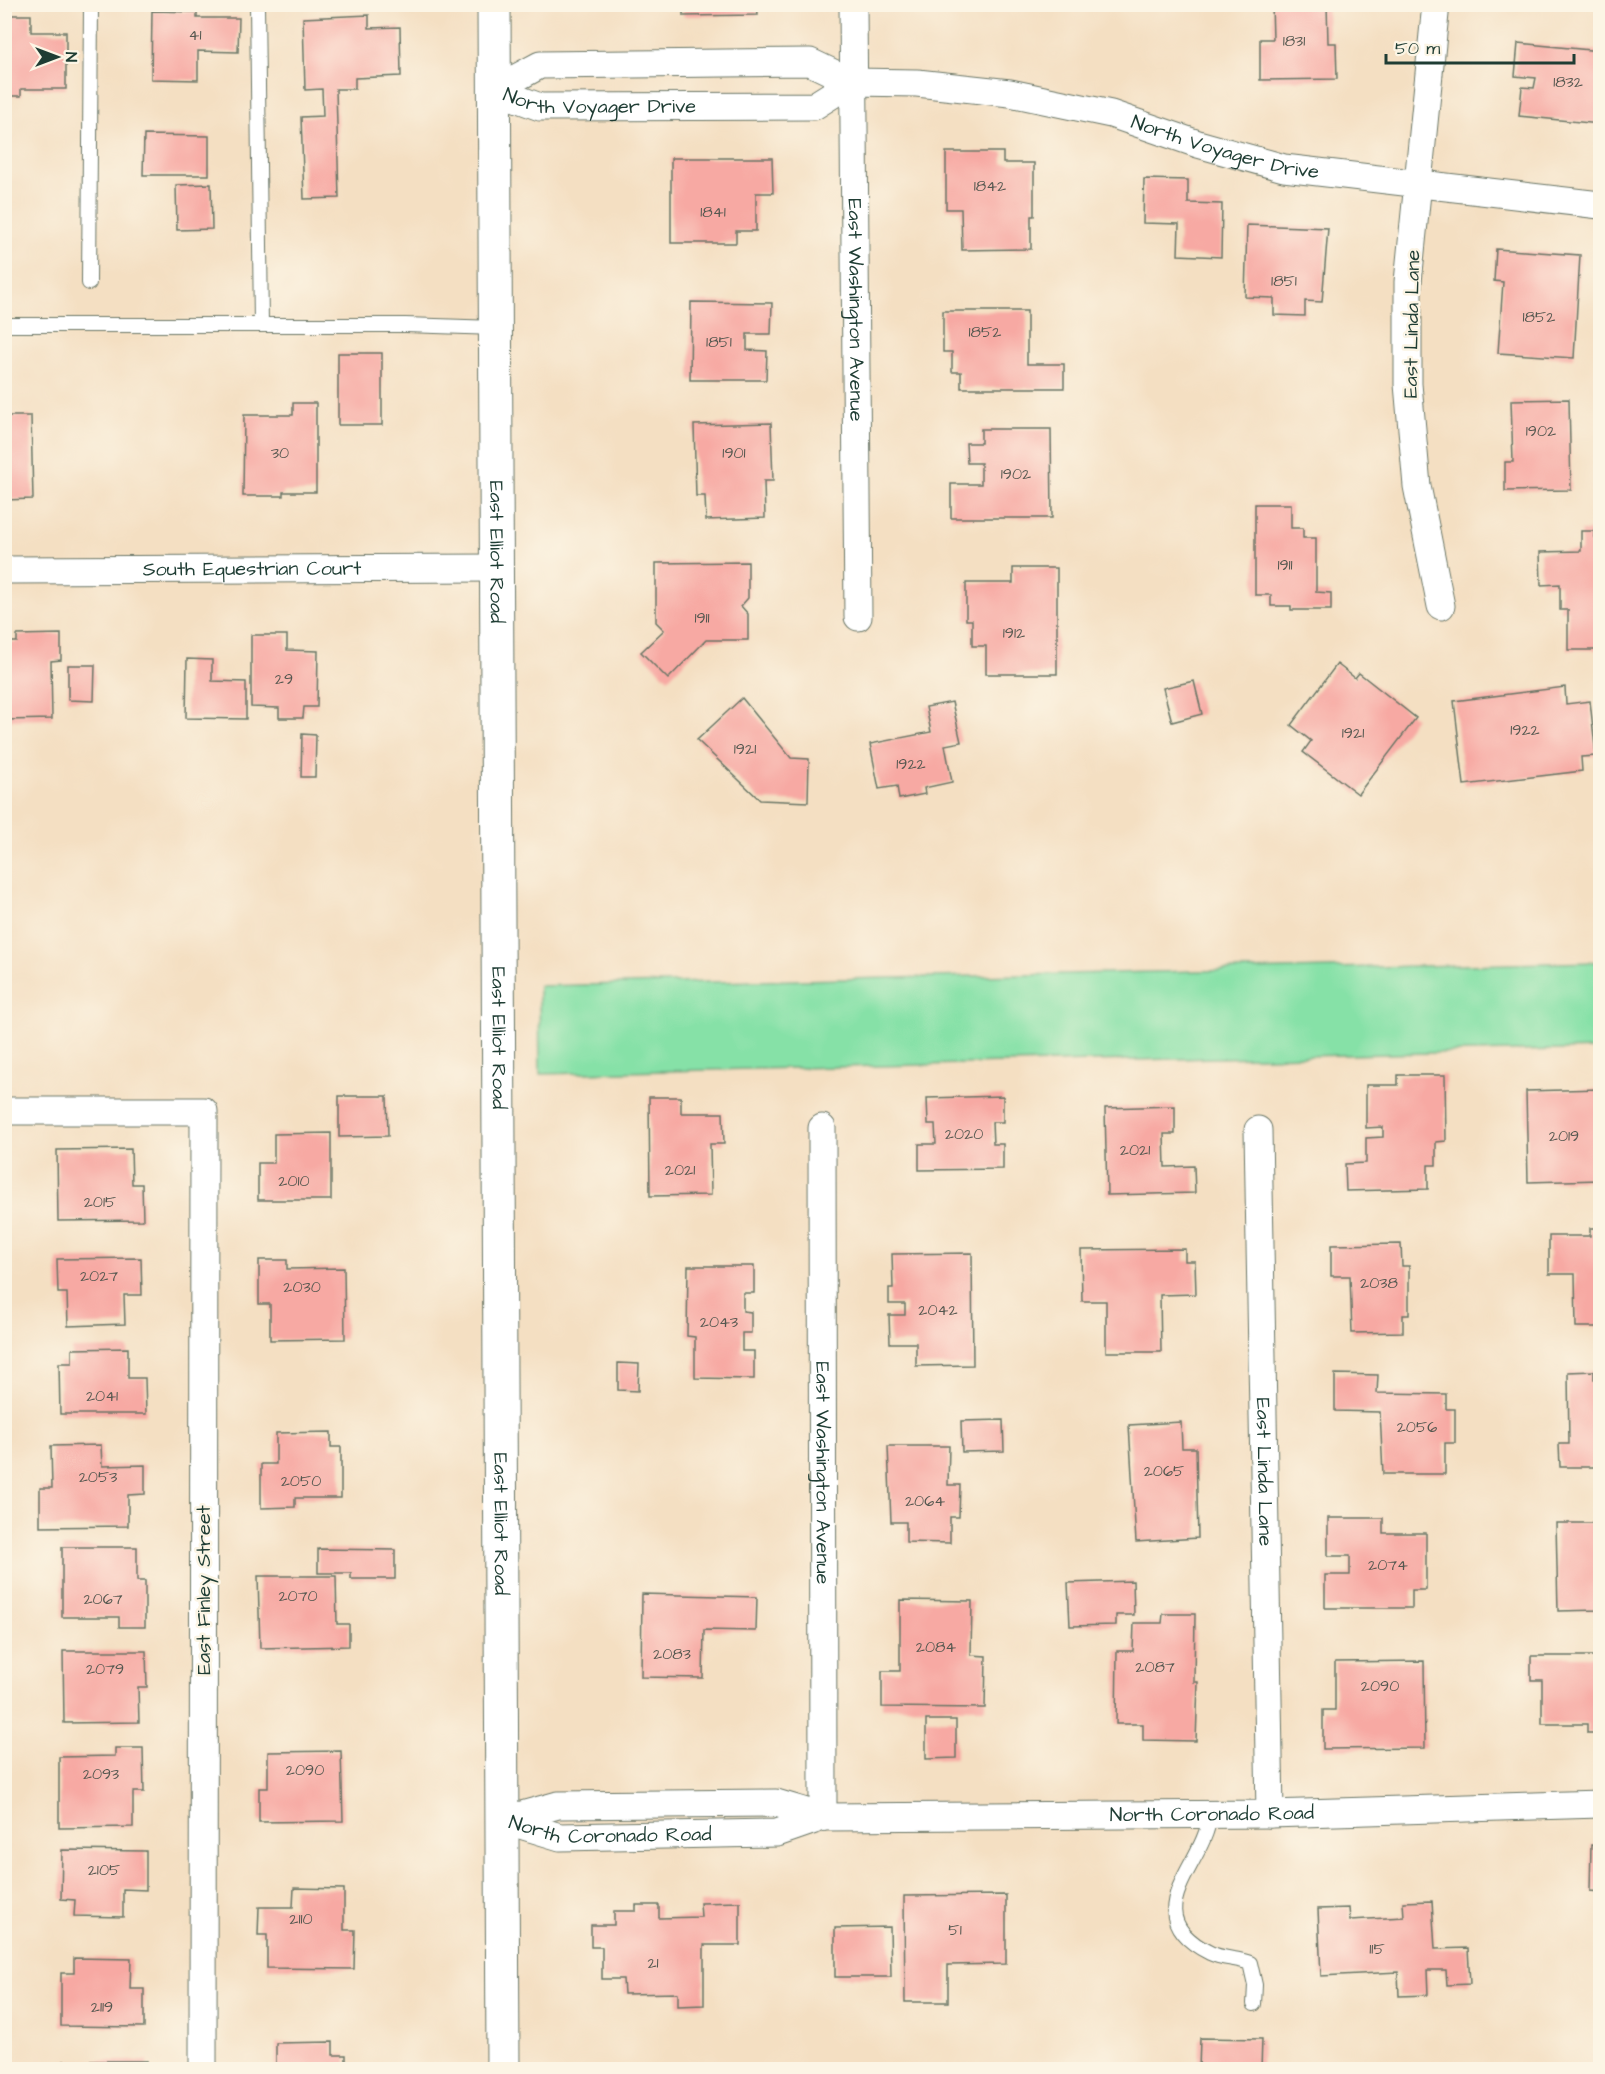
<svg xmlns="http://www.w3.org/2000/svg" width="1605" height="2074" viewBox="0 0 1605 2074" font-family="'Architects Daughter',sans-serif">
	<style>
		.green { fill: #86e1a7; stroke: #528f6e; stroke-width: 1.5 }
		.building { fill: #f7a9a3 }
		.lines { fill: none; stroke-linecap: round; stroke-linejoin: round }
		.service-casing { stroke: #6a7666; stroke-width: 16 }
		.minor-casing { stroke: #6a7666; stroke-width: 29 }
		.secondary-casing { stroke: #6a7666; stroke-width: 35 }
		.service { stroke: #fff; stroke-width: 14 }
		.minor { stroke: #fff; stroke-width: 27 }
		.secondary { stroke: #fff; stroke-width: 33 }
		.labels { text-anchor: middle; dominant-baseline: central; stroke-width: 5; stroke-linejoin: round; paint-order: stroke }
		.number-label { font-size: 16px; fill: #555850 }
		.street-label { font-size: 20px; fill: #1f3d34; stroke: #fcf5e5 }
	</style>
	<rect width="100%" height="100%" fill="#fcf5e5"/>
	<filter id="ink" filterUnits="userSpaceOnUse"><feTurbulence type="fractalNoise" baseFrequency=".0167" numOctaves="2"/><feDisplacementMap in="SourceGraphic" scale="12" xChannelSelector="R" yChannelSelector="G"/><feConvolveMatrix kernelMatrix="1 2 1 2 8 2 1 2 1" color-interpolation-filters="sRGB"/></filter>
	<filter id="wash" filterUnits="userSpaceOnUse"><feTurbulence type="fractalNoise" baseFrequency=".008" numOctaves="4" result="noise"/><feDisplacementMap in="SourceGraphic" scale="24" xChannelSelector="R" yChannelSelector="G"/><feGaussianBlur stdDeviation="1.35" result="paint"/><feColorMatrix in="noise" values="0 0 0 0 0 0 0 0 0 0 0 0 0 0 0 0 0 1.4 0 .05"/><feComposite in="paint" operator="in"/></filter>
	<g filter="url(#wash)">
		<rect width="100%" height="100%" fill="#f4dfc2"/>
		<path class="green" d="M 1600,962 L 1600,1049 L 540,1074 L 539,986 Z"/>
		<g id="blocks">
			<g class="building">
				<path d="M 1272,4 L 1327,4 L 1328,43 L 1336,43 L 1337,79 L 1260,80 L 1260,39 L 1273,39 Z"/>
				<path d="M 683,5 L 757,5 L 758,15 L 683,16 Z"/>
				<path d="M 152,11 L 197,12 L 197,18 L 239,18 L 238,52 L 198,51 L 198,80 L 151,79 Z"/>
				<path d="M 4,15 L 31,15 L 31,32 L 66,32 L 66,89 L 21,89 L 21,96 L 4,96 Z"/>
				<path d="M 369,15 L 369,28 L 400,27 L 401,76 L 355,78 L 355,89 L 336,89 L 339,198 L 304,199 L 301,117 L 323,116 L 322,89 L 305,90 L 303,18 Z"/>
				<path d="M 1518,43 L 1600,51 L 1600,124 L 1519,116 L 1522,87 L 1534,88 L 1536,78 L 1515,76 Z"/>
				<path d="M 144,135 L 209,136 L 209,175 L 143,175 Z"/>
				<path d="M 946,152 L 1003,152 L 1003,163 L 1034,163 L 1034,216 L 1031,216 L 1031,249 L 962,250 L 961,209 L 946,209 Z"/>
				<path d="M 671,158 L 772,158 L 773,193 L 756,193 L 756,231 L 736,231 L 736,243 L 671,243 Z"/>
				<path d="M 1144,179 L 1188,180 L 1188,203 L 1222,204 L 1221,257 L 1178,255 L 1179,224 L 1143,223 Z"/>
				<path d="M 211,184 L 212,229 L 177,230 L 176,185 Z"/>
				<path d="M 1247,225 L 1328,228 L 1322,302 L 1305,301 L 1305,316 L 1274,315 L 1274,298 L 1245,297 Z"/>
				<path d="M 1496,249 L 1580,255 L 1574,358 L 1498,353 L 1503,282 L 1494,281 Z"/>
				<path d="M 691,302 L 772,303 L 771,334 L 747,334 L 747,350 L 767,351 L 766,380 L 690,380 Z"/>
				<path d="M 943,311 L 1027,311 L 1027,364 L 1064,364 L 1064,388 L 961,388 L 961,372 L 952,372 L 952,352 L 943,352 Z"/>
				<rect x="338" y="353" width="44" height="72"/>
				<path d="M 1569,399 L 1571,490 L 1505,491 L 1505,462 L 1513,462 L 1511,400 Z"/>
				<path d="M 293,403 L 316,403 L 316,492 L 283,492 L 283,496 L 243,496 L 244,415 L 293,415 Z"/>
				<path d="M 4,416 L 31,416 L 33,499 L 4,500 Z"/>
				<path d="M 771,423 L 773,481 L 764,481 L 765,518 L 706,520 L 705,496 L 696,496 L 694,425 Z"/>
				<path d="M 981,429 L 1051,429 L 1052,518 L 951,518 L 951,484 L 981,484 L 981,463 L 967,463 L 966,443 L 981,443 Z"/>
				<path d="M 1255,504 L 1291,504 L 1291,528 L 1303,528 L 1303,538 L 1316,538 L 1316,592 L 1331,593 L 1331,610 L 1291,610 L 1291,606 L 1271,606 L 1271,595 L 1255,595 Z"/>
				<path d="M 1581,531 L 1594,531 L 1594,537 L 1600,537 L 1600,650 L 1568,650 L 1568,610 L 1560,610 L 1560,584 L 1541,585 L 1540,552 L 1581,551 Z"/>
				<path d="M 748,562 L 748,598 L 741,606 L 748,614 L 748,640 L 706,640 L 668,679 L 641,652 L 664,630 L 656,622 L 656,563 Z"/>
				<path d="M 1013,568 L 1057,568 L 1057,674 L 986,674 L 986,646 L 972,646 L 972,620 L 966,620 L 966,583 L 1013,583 Z"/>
				<path d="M 61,634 L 61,660 L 51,661 L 52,719 L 4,720 L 4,642 L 17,642 L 17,635 Z"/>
				<path d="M 251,635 L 287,635 L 287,650 L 318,651 L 317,707 L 304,707 L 303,718 L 279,718 L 279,708 L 251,707 Z"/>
				<path d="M 187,659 L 212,660 L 212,681 L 246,682 L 246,719 L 186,718 Z"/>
				<path d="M 1337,664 L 1355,678 L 1359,673 L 1416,718 L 1358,794 L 1303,752 L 1311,741 L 1291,725 Z"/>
				<path d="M 68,665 L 95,665 L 94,701 L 68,700 Z"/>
				<path d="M 1194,681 L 1202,714 L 1172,722 L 1163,688 Z"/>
				<path d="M 1565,687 L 1566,704 L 1590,701 L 1596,756 L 1581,757 L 1582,771 L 1464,785 L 1454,701 Z"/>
				<path d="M 742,698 L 791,758 L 809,759 L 808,802 L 760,800 L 697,740 Z"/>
				<path d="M 952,702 L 961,742 L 945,745 L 952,782 L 924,788 L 925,794 L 899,799 L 897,786 L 879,789 L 870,744 L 931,732 L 926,707 Z"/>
				<path d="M 302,734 L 316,735 L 315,777 L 301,777 Z"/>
				<path d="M 1398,1075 L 1445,1075 L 1446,1141 L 1436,1142 L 1436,1165 L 1428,1165 L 1428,1189 L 1346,1191 L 1345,1164 L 1366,1163 L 1366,1138 L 1383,1137 L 1383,1127 L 1366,1128 L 1366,1085 L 1398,1085 Z"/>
				<path d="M 1600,1089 L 1600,1180 L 1528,1182 L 1526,1091 Z"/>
				<path d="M 339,1096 L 387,1096 L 388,1136 L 339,1137 Z"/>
				<path d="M 1003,1096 L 1003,1122 L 992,1122 L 993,1144 L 1003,1144 L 1003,1169 L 919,1170 L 919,1144 L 936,1144 L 935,1124 L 928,1124 L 927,1098 Z"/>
				<path d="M 649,1097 L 681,1097 L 681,1113 L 723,1113 L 724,1144 L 710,1144 L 711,1195 L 650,1196 Z"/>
				<path d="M 1175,1106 L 1175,1134 L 1164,1134 L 1165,1167 L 1194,1166 L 1195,1193 L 1107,1195 L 1105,1108 Z"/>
				<path d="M 331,1133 L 331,1200 L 258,1200 L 258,1163 L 274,1163 L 274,1134 Z"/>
				<path d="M 131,1149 L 132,1184 L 142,1184 L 143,1220 L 58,1221 L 57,1150 Z"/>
				<path d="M 1590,1228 L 1600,1228 L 1600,1327 L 1576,1327 L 1575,1274 L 1549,1274 L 1549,1236 L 1590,1236 Z"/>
				<path d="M 1401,1244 L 1402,1266 L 1409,1266 L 1409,1315 L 1403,1315 L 1403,1332 L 1352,1333 L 1350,1276 L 1331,1276 L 1331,1245 Z"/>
				<path d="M 1185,1249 L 1185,1261 L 1195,1261 L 1196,1294 L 1160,1295 L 1161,1352 L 1106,1352 L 1106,1301 L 1082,1301 L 1081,1250 Z"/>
				<path d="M 972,1253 L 973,1365 L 916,1366 L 916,1343 L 890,1343 L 889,1315 L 905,1315 L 905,1304 L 889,1304 L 889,1288 L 893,1288 L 892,1254 Z"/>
				<path d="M 141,1258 L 142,1295 L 124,1295 L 125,1324 L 68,1326 L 67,1293 L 58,1293 L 57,1259 Z"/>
				<path d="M 259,1260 L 287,1260 L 287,1269 L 344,1268 L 345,1339 L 270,1340 L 270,1304 L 259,1304 Z"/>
				<path d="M 688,1266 L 754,1266 L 754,1293 L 743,1293 L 743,1311 L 751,1312 L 751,1333 L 742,1333 L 742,1351 L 754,1351 L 754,1379 L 695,1378 L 695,1337 L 687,1336 Z"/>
				<path d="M 128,1348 L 128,1378 L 145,1378 L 146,1414 L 60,1414 L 59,1363 L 72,1363 L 72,1349 Z"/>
				<path d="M 618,1363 L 639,1364 L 638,1391 L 618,1390 Z"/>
				<path d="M 1594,1371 L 1594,1379 L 1600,1379 L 1600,1467 L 1560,1467 L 1559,1444 L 1569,1444 L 1568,1372 Z"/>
				<path d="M 1335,1374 L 1378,1375 L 1377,1393 L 1446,1394 L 1446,1409 L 1455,1409 L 1455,1443 L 1445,1443 L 1445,1474 L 1383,1474 L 1380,1412 L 1335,1411 Z"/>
				<path d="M 1003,1420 L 1004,1451 L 962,1452 L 961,1421 Z"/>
				<path d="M 1181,1422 L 1182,1448 L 1196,1448 L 1198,1538 L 1136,1542 L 1129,1425 Z"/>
				<path d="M 331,1432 L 331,1447 L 341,1447 L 341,1498 L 295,1498 L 295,1507 L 261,1508 L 261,1464 L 276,1464 L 276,1433 Z"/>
				<path d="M 101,1445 L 102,1466 L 145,1465 L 145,1494 L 128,1495 L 128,1526 L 40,1527 L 40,1488 L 52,1488 L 51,1446 Z"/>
				<path d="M 888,1446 L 949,1446 L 948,1485 L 960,1485 L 959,1517 L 950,1517 L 950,1543 L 906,1542 L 906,1522 L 891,1522 Z"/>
				<path d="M 1328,1518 L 1383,1518 L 1383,1533 L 1426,1533 L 1426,1590 L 1412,1590 L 1412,1608 L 1325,1608 L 1325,1575 L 1350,1575 L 1350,1556 L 1328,1556 Z"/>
				<path d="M 1556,1523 L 1600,1523 L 1600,1610 L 1558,1611 Z"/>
				<path d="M 62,1547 L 137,1547 L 137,1581 L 145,1581 L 145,1627 L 119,1627 L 119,1617 L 62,1617 Z"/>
				<path d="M 318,1549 L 395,1550 L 395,1579 L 351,1579 L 351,1573 L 318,1573 Z"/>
				<path d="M 258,1576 L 336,1576 L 337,1624 L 349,1624 L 349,1646 L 260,1648 Z"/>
				<path d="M 1133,1581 L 1134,1615 L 1116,1615 L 1116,1625 L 1070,1626 L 1068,1583 Z"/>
				<path d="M 642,1594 L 757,1597 L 756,1631 L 704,1630 L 703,1678 L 641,1677 Z"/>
				<path d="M 900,1600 L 972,1601 L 971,1655 L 986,1656 L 985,1708 L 882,1707 L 882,1671 L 900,1671 Z"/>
				<path d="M 1163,1614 L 1195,1614 L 1194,1682 L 1198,1682 L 1196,1741 L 1143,1740 L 1143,1724 L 1116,1724 L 1117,1651 L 1133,1651 L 1134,1623 L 1162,1623 Z"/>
				<path d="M 63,1651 L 146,1651 L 147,1687 L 138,1687 L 139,1722 L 64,1723 Z"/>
				<path d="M 1531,1656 L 1600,1656 L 1600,1733 L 1587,1733 L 1587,1724 L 1542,1724 L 1542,1680 L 1531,1680 Z"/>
				<path d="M 1424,1661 L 1425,1748 L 1323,1749 L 1323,1710 L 1335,1710 L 1335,1662 Z"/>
				<path d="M 926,1720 L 956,1720 L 956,1758 L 926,1759 Z"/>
				<path d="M 115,1748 L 143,1748 L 144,1792 L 133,1792 L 133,1827 L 59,1828 L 59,1757 L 115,1756 Z"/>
				<path d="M 341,1751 L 343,1821 L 259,1822 L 259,1788 L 268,1788 L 268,1752 Z"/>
				<path d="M 1591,1845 L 1600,1846 L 1600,1892 L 1590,1891 Z"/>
				<path d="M 62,1850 L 146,1851 L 146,1890 L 123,1889 L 123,1917 L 74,1916 L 75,1900 L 61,1899 Z"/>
				<path d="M 294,1888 L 344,1889 L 344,1930 L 355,1930 L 354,1969 L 267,1968 L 267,1935 L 258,1935 L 259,1907 L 293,1907 Z"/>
				<path d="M 1006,1895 L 1006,1964 L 948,1965 L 948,2002 L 905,2002 L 904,1896 Z"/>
				<path d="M 1432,1901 L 1435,1949 L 1468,1948 L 1470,1984 L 1447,1985 L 1446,1970 L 1427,1970 L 1428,1995 L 1399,1996 L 1398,1972 L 1321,1976 L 1318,1909 L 1349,1908 L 1350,1920 L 1404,1917 L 1403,1902 Z"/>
				<path d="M 740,1902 L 740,1945 L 704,1945 L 704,2005 L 678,2006 L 678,1993 L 624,1994 L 623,1979 L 602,1979 L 602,1947 L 591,1947 L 591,1925 L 614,1925 L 614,1911 L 636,1911 L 636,1905 L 659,1905 L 659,1918 L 701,1917 L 700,1903 Z"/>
				<path d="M 890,1927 L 891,1977 L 835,1977 L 835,1928 Z"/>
				<path d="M 74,1958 L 131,1959 L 130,1989 L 144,1989 L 144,2027 L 61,2026 L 61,1973 L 74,1973 Z"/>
				<path d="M 1200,2038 L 1262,2039 L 1261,2070 L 1199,2070 Z"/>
				<path d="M 333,2042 L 333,2055 L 346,2055 L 346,2070 L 276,2070 L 276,2043 Z"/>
				<rect x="64" y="2061" width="83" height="9"/>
			</g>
		</g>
	</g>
	<g filter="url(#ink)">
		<use href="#blocks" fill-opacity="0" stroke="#6a7666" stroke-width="1.5"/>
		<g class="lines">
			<defs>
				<g id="service">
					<path d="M 257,4 L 261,325"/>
					<path d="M 89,283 L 91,4"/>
					<path d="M 4,325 L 405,325 L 496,328"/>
					<path d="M 1210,1815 C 1205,1866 1132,1914 1210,1953 C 1222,1959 1237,1958 1250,1963 L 1255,1985 L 1254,2004"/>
				</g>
				<g id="minor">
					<path id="s1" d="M 853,4 L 858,617"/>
					<path d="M 1436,4 L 1408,282 L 1408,384 L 1417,486 L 1441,606"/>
					<path id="s2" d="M 494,90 L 540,65 L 810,62 L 852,82 L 917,83 L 1010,93 L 1111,114 L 1198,144 L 1284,168 L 1600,205"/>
					<path id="s3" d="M 494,90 L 540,107 L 814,106 L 852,82"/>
					<path id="s4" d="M 4,570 L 497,568"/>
					<path d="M 4,1111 L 204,1111 L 203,2070"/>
					<path id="s5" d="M 822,1128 L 823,1817"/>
					<path id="s6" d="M 1258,1130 L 1270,1814"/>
					<path id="s7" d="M 504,1820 L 558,1805 L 776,1803 L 823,1817 L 1270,1814 L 1600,1804"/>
					<path id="s8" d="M 504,1820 L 560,1837 L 777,1833 L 823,1817"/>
				</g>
				<g id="secondary">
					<path id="s9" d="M 494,4 L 503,2070"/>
				</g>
			</defs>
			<use href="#service" class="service-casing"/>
			<use href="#minor" class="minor-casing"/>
			<use href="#secondary" class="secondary-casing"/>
			<use href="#service" class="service"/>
			<use href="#minor" class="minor"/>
			<use href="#secondary" class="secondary"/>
		</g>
	</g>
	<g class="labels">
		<g class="number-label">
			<text x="195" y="35">41</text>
			<text x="1294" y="41">1831</text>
			<text x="1568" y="82">1832</text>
			<text x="990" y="186">1842</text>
			<text x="713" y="212">1841</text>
			<text x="1284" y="281">1851</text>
			<text x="1539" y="317">1852</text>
			<text x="985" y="332">1852</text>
			<text x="719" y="342">1851</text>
			<text x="1541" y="431">1902</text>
			<text x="280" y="453">30</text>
			<text x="734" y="453">1901</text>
			<text x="1016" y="474">1902</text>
			<text x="1285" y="565">1911</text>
			<text x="702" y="618">1911</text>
			<text x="1014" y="633">1912</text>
			<text x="284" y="679">29</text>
			<text x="1525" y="730">1922</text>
			<text x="1353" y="733">1921</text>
			<text x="745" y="749">1921</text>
			<text x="911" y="764">1922</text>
			<text x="964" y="1134">2020</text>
			<text x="1564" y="1136">2019</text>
			<text x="1135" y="1150">2021</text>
			<text x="680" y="1170">2021</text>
			<text x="294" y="1181">2010</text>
			<text x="100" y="1202">2015</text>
			<text x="99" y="1276">2027</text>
			<text x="1379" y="1283">2038</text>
			<text x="302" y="1287">2030</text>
			<text x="938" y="1310">2042</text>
			<text x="719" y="1322">2043</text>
			<text x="102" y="1396">2041</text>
			<text x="1417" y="1427">2056</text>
			<text x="1164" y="1471">2065</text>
			<text x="98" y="1477">2053</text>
			<text x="301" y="1481">2050</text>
			<text x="925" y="1501">2064</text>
			<text x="1388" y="1565">2074</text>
			<text x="298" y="1596">2070</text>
			<text x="103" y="1599">2067</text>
			<text x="936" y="1647">2084</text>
			<text x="672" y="1654">2083</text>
			<text x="1155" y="1667">2087</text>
			<text x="105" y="1669">2079</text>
			<text x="1380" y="1686">2090</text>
			<text x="305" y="1770">2090</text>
			<text x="101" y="1774">2093</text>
			<text x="104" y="1870">2105</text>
			<text x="301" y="1919">2110</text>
			<text x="955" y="1930">51</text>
			<text x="1377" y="1949">115</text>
			<text x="653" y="1963">21</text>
			<text x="102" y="2007">2119</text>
		</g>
		<g class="street-label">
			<text stroke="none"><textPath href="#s3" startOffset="108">North Voyager Drive</textPath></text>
			<text stroke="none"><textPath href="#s2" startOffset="750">North Voyager Drive</textPath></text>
			<text stroke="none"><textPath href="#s1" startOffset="306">East Washington Avenue</textPath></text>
			<text transform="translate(1412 324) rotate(-89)">East Linda Lane</text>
			<text stroke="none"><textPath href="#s9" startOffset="548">East Elliot Road</textPath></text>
			<text stroke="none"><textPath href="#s4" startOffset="248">South Equestrian Court</textPath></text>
			<text stroke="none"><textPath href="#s9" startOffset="1034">East Elliot Road</textPath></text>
			<text stroke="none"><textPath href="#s5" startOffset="345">East Washington Avenue</textPath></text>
			<text stroke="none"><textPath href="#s6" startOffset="342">East Linda Lane</textPath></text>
			<text stroke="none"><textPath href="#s9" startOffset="1520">East Elliot Road</textPath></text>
			<text transform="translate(204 1590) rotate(-90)">East Finley Street</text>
			<text stroke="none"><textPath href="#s7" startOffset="712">North Coronado Road</textPath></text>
			<text stroke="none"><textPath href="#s8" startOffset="108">North Coronado Road</textPath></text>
		</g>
	</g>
	<rect width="1605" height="2074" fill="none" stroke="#fcf5e5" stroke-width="24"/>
	<g transform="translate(57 57) rotate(90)" stroke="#fcf5e5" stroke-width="4.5" paint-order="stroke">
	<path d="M0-4.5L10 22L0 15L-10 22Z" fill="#1f3d34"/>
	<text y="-9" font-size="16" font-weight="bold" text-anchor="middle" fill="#1f3d34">N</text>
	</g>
	<path d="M1386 54v9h188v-9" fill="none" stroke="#1f3d34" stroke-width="3"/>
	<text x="1395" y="54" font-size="18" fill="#1f3d34" stroke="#fcf5e5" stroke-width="4.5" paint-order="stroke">50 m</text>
</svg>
